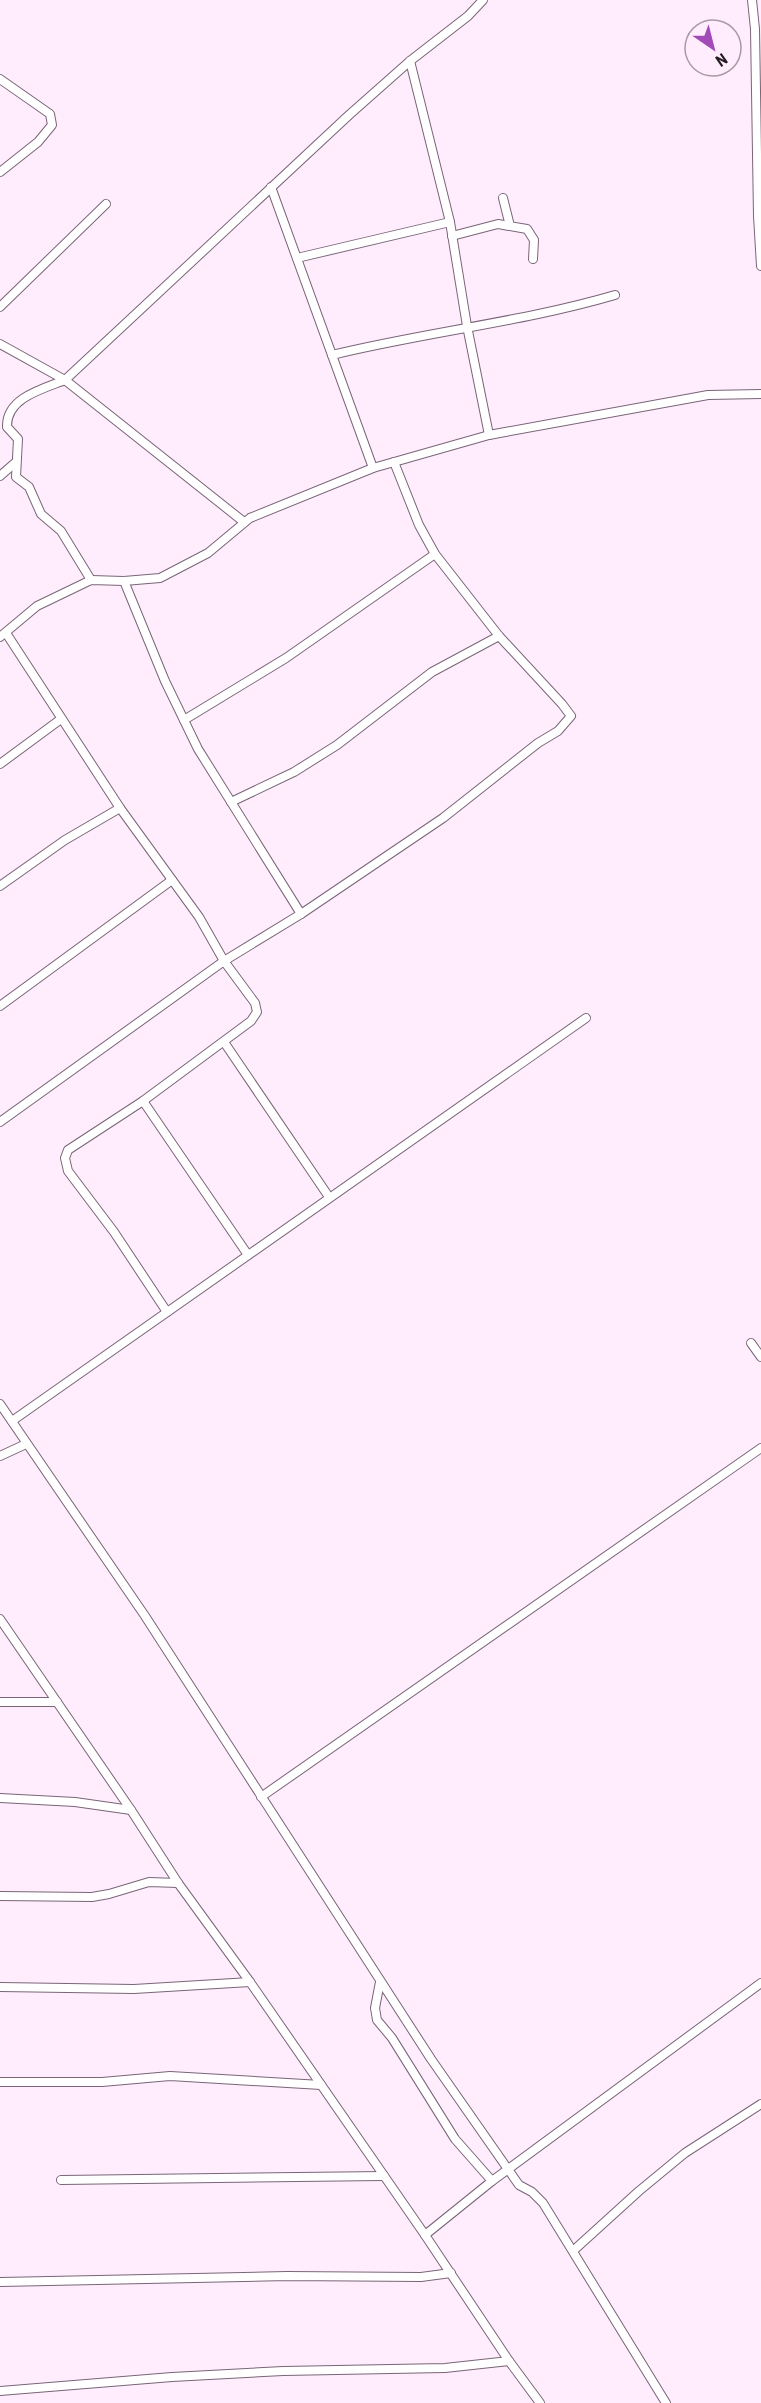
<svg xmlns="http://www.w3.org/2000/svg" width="761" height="2403" viewBox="0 0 761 2403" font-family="'Roboto Condensed',sans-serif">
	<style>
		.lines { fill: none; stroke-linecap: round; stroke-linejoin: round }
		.street-casing { stroke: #796577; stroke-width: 10 }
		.street { stroke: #fff; stroke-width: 8 }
	</style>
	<rect width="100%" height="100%" fill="#ffedfd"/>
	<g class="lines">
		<defs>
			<g id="street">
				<path d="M 752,0 L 755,29 L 758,216 L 761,266"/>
				<path d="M 410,61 L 450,222 L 467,326 L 489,435"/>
				<path d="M 0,79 L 50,114 L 52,125 L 38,142 L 0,172"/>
				<path d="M 271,187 L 373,468"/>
				<path d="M 503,198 L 510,226"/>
				<path d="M 452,236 L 498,224 L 527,229 L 534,240 L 533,259"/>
				<path d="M 297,258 L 450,222"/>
				<path d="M 0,307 L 106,204"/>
				<path d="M 0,344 L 65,380 L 244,522"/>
				<path d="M 332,355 C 426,332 523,322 615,295"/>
				<path d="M 0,476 L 16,462"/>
				<path d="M 91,580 L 61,531 L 41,514 L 29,487 L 16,477 L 18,439 L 7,427 C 6,398 42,389 65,380 L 349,115 L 410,61 L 468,16 L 483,0"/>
				<path d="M 124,581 L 165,681 L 198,749 L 301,914"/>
				<path d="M 6,633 L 120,808 L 199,917 L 224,961 L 255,1003 L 257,1012 L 251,1021 L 143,1101 L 68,1150 L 65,1158 L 68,1171 L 114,1232 L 167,1312"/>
				<path d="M 0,637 L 37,606 L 91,580 L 124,581 L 160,578 L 208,553 L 250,518 L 373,468 L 489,435 L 708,395 L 761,394"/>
				<path d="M 184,720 L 286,658 L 435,554"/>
				<path d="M 0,764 L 61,719"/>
				<path d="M 231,802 L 294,772 L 337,745 L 432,672 L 499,636"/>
				<path d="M 0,886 L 65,840 L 120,808"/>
				<path d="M 0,1006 L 172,880"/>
				<path d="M 224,1042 L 329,1197"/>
				<path d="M 143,1101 L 248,1255"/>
				<path d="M 0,1122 L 224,961 L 301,914 L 443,818 L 538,743 L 558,731 L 571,716 L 562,704 L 499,636 L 435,554 L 419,525 L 394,462"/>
				<path d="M 751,1343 L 761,1357"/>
				<path d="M 0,1404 L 145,1616 L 431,2059 L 519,2185 L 532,2192 L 543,2203 L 666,2403"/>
				<path d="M 12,1421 L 586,1018"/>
				<path d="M 0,1456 L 26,1444"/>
				<path d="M 0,1619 L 131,1810 L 178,1883 L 250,1982 L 425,2235"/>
				<path d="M 0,1702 L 57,1702"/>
				<path d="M 261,1797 L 761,1448"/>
				<path d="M 0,1798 L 75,1802 L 131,1810"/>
				<path d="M 0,1896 L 92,1897 L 109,1894 L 149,1882 L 178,1883"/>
				<path d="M 380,1982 L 375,2008 L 377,2020 L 392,2038 L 455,2139 L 492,2181"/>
				<path d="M 0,1987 L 134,1989 L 250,1982"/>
				<path d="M 0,2082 L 102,2082 L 170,2076 L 321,2085"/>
				<path d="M 61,2180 L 384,2176"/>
				<path d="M 574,2250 L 639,2191 L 685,2153 L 761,2104"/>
				<path d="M 0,2282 L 287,2276 L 421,2277 L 451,2273"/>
				<path d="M 0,2391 L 172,2377 L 283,2371 L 445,2368 L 509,2361"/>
				<path d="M 540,2403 L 509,2361 L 425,2235 L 492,2181 L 761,1983"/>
			</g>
		</defs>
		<use href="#street" class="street-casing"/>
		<use href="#street" class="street"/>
	</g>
	<g transform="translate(713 48) rotate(145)"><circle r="28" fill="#ffedfd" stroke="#a799a6" stroke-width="1.5"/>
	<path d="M0-4.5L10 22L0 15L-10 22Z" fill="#a24bb8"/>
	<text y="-9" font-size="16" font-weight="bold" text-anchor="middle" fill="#241c23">N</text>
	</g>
</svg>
